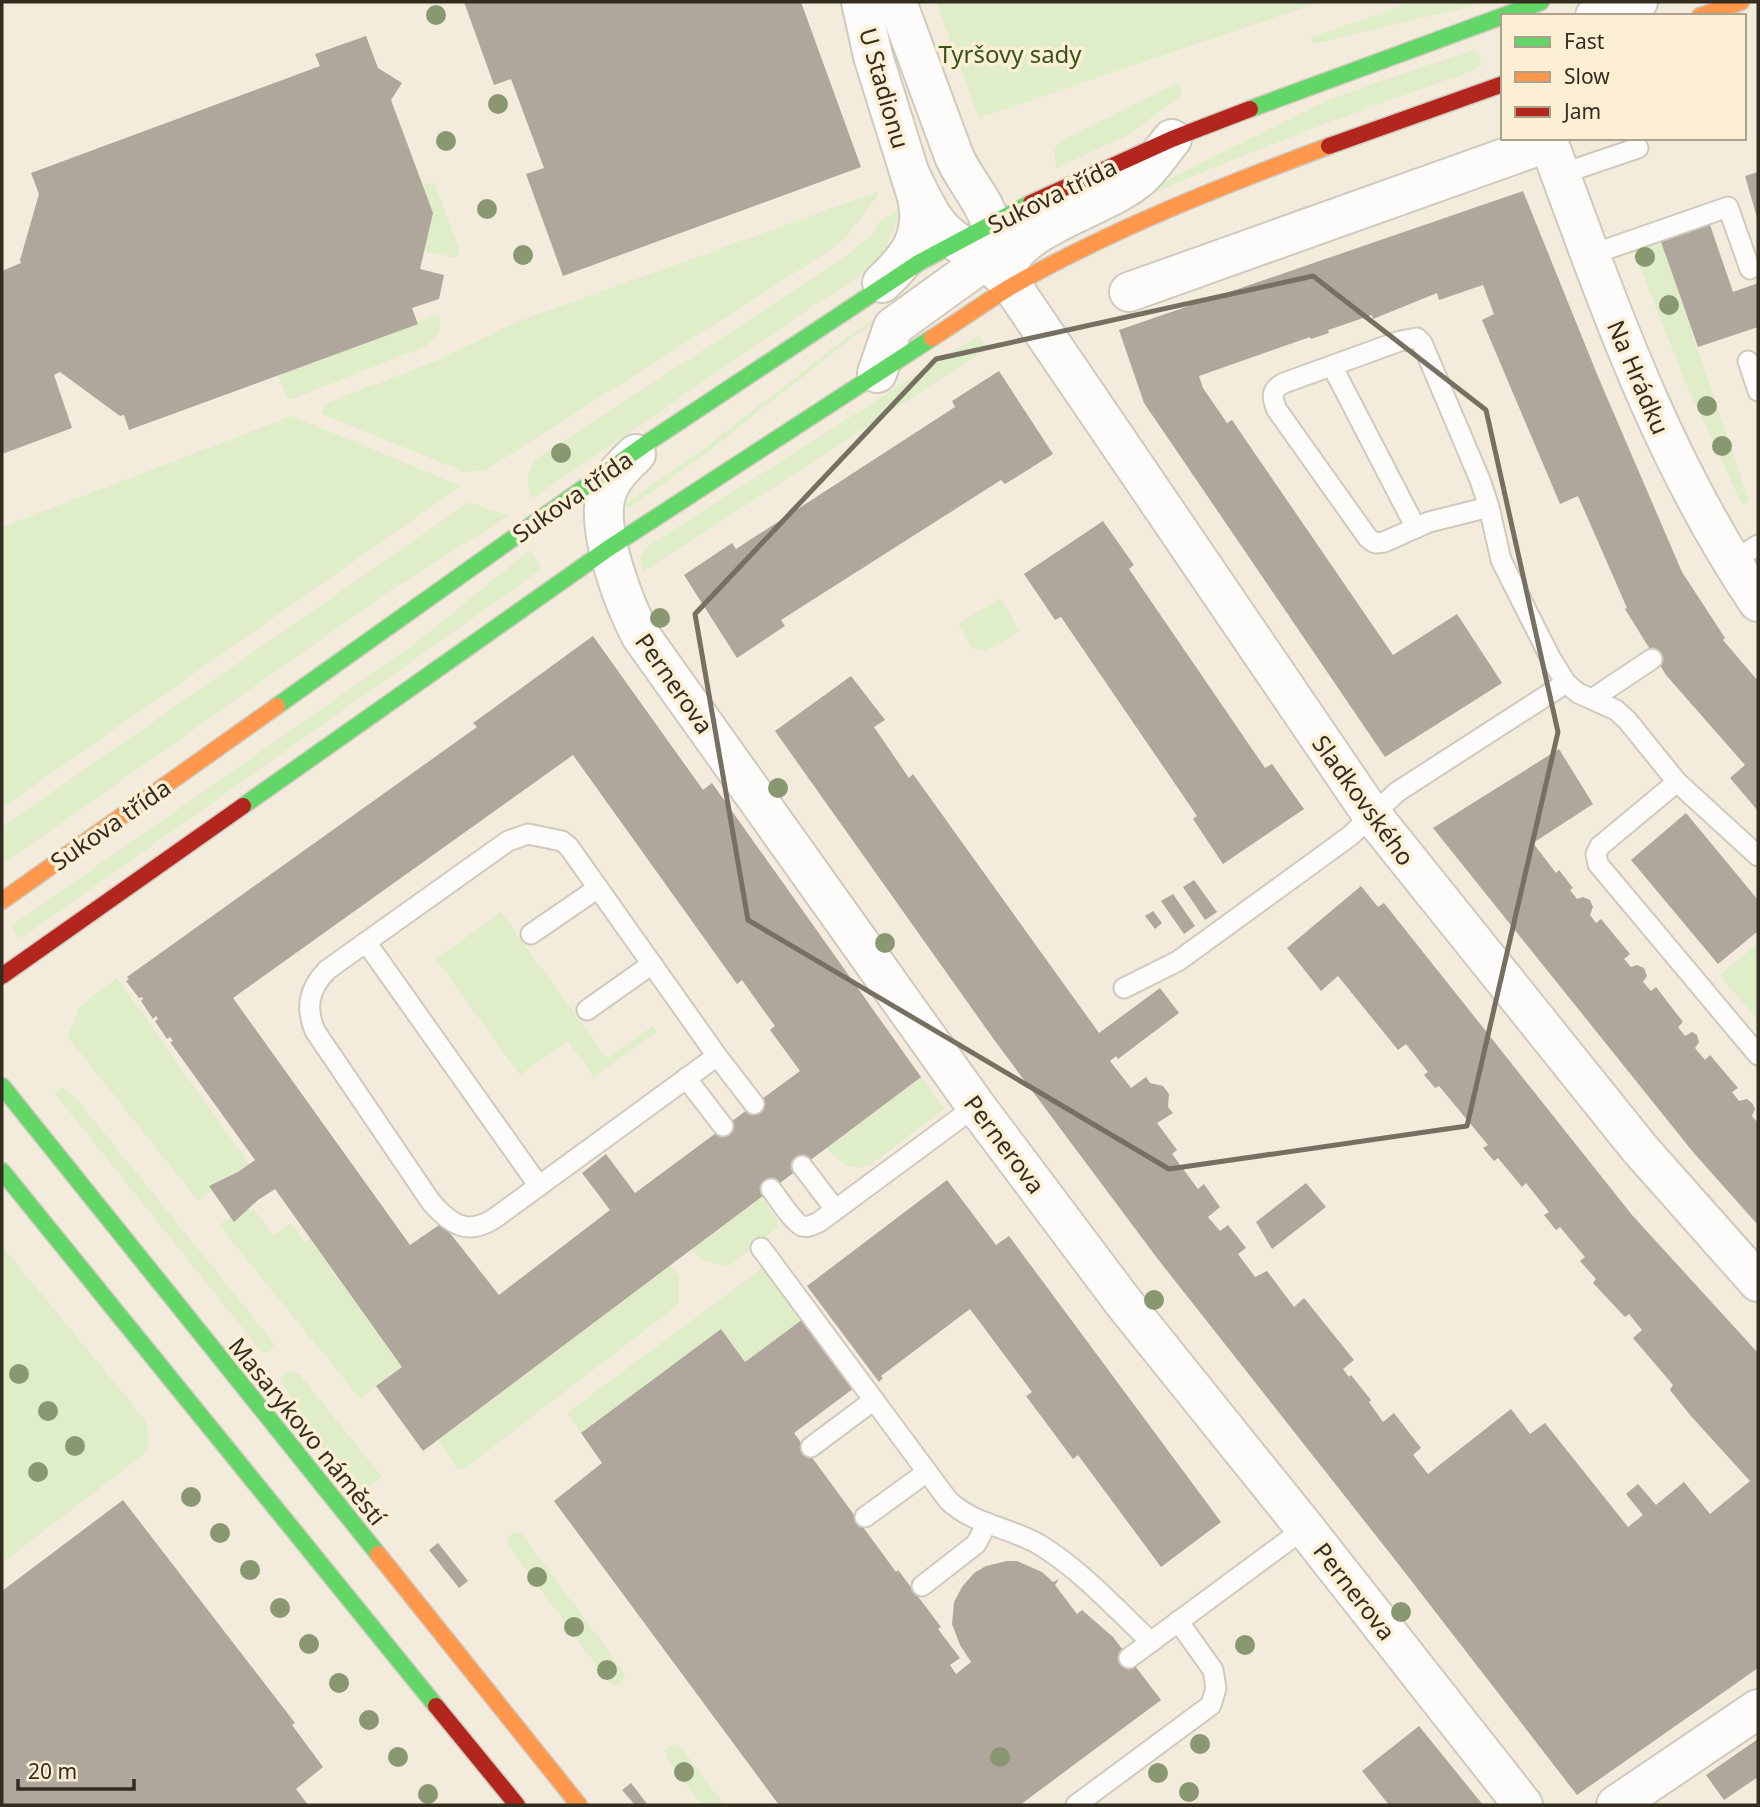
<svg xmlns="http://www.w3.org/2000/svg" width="1760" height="1807" viewBox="0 0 1760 1807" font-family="'Noto Sans',sans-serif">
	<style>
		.green { fill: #dfedc8 }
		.building { fill: #afa69c; fill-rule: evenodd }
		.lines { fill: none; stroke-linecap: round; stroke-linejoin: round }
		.lane-casing { stroke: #d0cabd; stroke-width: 23 }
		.street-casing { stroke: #d0cabd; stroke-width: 42 }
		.fast-casing { stroke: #d0cabd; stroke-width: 19 }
		.slow-casing { stroke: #d0cabd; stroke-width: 19 }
		.jam-casing { stroke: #d0cabd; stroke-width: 19 }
		.lane { stroke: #fdfcfa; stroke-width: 19 }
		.street { stroke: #fdfcfa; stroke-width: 38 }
		.fast { stroke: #63d668; stroke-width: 16 }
		.slow { stroke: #ff974d; stroke-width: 16 }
		.jam { stroke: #b3261e; stroke-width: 16 }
		.tree { fill: #8a9872 }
		.marked { fill: none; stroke: #767062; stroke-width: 5; stroke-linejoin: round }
		.labels { text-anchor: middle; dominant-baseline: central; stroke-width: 7; stroke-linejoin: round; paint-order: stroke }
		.park-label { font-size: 24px; fill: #35531a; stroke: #fcefd4 }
		.street-label { font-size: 24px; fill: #332d20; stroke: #fcefd4 }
	</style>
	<rect width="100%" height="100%" fill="#f3ecdd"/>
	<g class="green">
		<path d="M 936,2 L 1320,2 L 979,118 Z"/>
		<path d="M 1414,2 L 1482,2 L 1456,10 L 1313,44 L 1311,37 Z"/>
		<path d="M 1473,50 L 1479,52 L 1481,66 L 1475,70 C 1341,117 1208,165 1080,227 L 1078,224 L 1330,99 Z"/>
		<path d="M 1177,83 L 1183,94 L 1128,135 L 1056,168 L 1054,151 L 1058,142 Z"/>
		<path d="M 434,182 L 460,251 L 456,258 L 424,251 L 433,213 L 422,186 Z"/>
		<path d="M 877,192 L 878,195 L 847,236 L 832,249 L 486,470 L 465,472 L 321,414 L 327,403 L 436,361 L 517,322 Z"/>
		<path d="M 898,210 C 889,264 863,274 819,302 L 532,499 C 526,483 526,472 536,459 L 844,258 L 873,233 L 881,220 Z"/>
		<path d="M 1660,239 L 1749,501 L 1742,504 L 1686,384 L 1633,249 Z"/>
		<path d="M 920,289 L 920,293 L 853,337 L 705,454 L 630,507 L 625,508 L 626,503 L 702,450 L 850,335 Z"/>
		<path d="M 438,314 C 444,330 437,338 424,347 L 292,399 L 287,398 L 278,375 L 417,324 L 417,322 Z"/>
		<path d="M 979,335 L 987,349 L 643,572 L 640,558 L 648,546 Z"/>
		<path d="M 292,416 L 461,486 L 2,808 L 2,527 Z"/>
		<path d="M 469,502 L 508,516 L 385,594 L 2,865 L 2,827 Z"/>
		<path d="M 530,550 L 542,569 L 20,939 L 11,926 L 414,644 Z"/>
		<path d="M 1000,598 L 1020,631 L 986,651 L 973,649 L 958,624 Z"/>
		<path d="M 501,912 L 607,1058 L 653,1026 L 657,1032 L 594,1077 L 568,1041 L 520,1075 L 436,959 Z"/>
		<path d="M 1758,943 L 1758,1021 L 1720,975 Z"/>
		<path d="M 117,978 L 249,1164 L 198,1201 L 68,1037 L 79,1007 Z"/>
		<path d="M 921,1077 L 944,1109 L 870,1165 C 852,1173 837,1160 826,1147 Z"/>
		<path d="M 63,1087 L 77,1099 L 272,1341 L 274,1346 L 269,1352 L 262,1352 L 54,1093 Z"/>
		<path d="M 761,1196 L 777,1219 L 777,1228 L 727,1267 L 700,1259 L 692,1249 Z"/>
		<path d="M 243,1208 L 255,1211 L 273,1236 L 291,1223 L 305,1242 L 310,1239 L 402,1367 L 360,1399 L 219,1225 Z"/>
		<path d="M 2,1246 L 145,1420 C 149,1433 152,1443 143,1455 L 2,1563 Z"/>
		<path d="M 670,1265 L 679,1276 L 679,1304 L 464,1469 L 460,1470 L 456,1467 L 438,1440 Z"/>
		<path d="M 764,1267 L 803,1319 L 745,1362 L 721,1329 L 581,1433 L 567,1413 Z"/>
		<path d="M 288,1371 L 299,1374 L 382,1477 L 357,1497 L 340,1475 L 279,1378 Z"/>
		<path d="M 515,1532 L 522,1534 L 623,1671 L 625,1677 L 621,1684 L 613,1685 L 608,1681 L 508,1545 L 507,1538 Z"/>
		<path d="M 673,1744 L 680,1746 L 724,1805 L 702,1805 L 666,1757 L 665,1750 Z"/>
	</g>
	<g class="building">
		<path d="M 464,2 L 801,2 L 861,167 L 563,276 L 526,174 L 544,168 L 511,79 L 494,85 Z"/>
		<path d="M 366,36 L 378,68 L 402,83 L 391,100 L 433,213 L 420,269 L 444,275 L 439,299 L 412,308 L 418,324 L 129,430 L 124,415 L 120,416 L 60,372 L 54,375 L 72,428 L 2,454 L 2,271 L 21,263 L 20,260 L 39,194 L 31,173 L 320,66 L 315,54 Z"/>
		<path d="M 1758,172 L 1758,221 L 1745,176 Z"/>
		<path d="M 1523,191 L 1599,379 L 1682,572 L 1725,638 L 1723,640 L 1758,681 L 1758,811 L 1730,778 L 1745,765 L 1666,675 L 1625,609 L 1627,608 L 1578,496 L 1560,504 L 1482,320 L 1494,314 L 1483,285 L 1439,300 L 1437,293 L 1373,319 L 1372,315 L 1328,330 L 1329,333 L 1311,339 L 1310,337 L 1199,376 L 1203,388 L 1227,423 L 1232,420 L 1393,655 L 1457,614 L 1502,683 L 1385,757 L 1144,403 L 1119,330 Z"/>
		<path d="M 1709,222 L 1733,292 L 1758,283 L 1758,327 L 1698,347 L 1660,239 Z"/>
		<path d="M 999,371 L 1053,454 L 1005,484 L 1001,480 L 781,620 L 785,626 L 737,658 L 684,575 L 732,543 L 736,549 L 955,407 L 952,401 Z"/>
		<path d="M 1103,521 L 1134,565 L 1129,569 L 1265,768 L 1272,764 L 1304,809 L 1223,864 L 1193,819 L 1197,816 L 1061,617 L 1055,620 L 1024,574 Z"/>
		<path d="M 593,636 L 703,790 L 712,783 L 921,1077 L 423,1451 L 376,1386 L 402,1367 L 275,1189 L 258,1200 L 234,1222 L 209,1186 L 238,1172 L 255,1160 L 170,1042 L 173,1041 L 170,1037 L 167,1039 L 155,1021 L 158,1019 L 156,1016 L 153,1019 L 141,1001 L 143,999 L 142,997 L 139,998 L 126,981 L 129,979 L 127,977 L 477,727 L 473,723 ZM 573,755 L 737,984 L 742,980 L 759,1004 L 775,1026 L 770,1030 L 800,1071 L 635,1193 L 606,1154 L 582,1173 L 610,1210 L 499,1295 L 442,1223 L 410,1245 L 233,998 Z"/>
		<path d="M 851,676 L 885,720 L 874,727 L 909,778 L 913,774 L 1099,1033 L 1160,988 L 1179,1013 L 1118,1059 L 1116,1056 L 1110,1061 L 1131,1088 L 1146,1077 L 1150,1083 L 1163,1086 L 1169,1094 L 1168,1107 L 1173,1113 L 1157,1123 L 1177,1150 L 1172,1154 L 1198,1189 L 1204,1184 L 1220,1207 L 1208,1217 L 1220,1231 L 1228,1225 L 1246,1248 L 1238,1254 L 1255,1277 L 1267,1271 L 1294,1307 L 1304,1298 L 1354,1360 L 1343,1369 L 1349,1377 L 1351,1375 L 1371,1400 L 1369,1402 L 1383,1422 L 1394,1413 L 1421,1448 L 1413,1455 L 1428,1474 L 1511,1409 L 1530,1434 L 1545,1423 L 1628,1527 L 1643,1515 L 1626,1494 L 1638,1484 L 1656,1505 L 1684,1482 L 1710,1514 L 1750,1481 L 1690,1415 L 1670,1390 L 1673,1385 L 1633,1338 L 1642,1330 L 1629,1314 L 1625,1317 L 1593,1283 L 1596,1279 L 1580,1261 L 1585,1257 L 1560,1227 L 1556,1230 L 1544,1215 L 1549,1212 L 1526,1183 L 1522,1187 L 1498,1158 L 1494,1161 L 1483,1148 L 1488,1145 L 1439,1086 L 1435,1088 L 1424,1075 L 1428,1072 L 1406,1044 L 1398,1050 L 1338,976 L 1321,991 L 1287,948 L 1361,886 L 1378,907 L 1384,903 L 1632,1215 L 1758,1353 L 1758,1668 L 1577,1795 L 1396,1561 L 1157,1258 L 995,1041 L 775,731 Z"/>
		<path d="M 1559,749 L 1593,804 L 1533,843 L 1556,873 L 1559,870 L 1573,888 L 1570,890 L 1577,899 L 1583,897 L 1590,900 L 1593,907 L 1590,915 L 1596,923 L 1601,919 L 1630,954 L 1624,959 L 1631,967 L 1637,965 L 1644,968 L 1647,976 L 1643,982 L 1651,991 L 1656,987 L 1683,1022 L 1678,1027 L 1685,1036 L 1692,1032 L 1697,1035 L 1699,1042 L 1695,1048 L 1705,1060 L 1710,1055 L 1738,1088 L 1732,1092 L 1739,1101 L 1747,1099 L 1753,1104 L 1755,1109 L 1752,1116 L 1758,1123 L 1758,1225 L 1693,1152 L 1433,828 Z"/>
		<path d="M 1686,813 L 1758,900 L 1758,931 L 1718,964 L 1631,860 Z"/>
		<path d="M 1194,880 L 1217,912 L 1205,920 L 1183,887 Z"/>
		<path d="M 1173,894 L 1195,926 L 1184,934 L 1161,901 Z"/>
		<path d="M 1153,911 L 1162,923 L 1155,929 L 1145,916 Z"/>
		<path d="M 947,1180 L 996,1245 L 1009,1236 L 1221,1522 L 1161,1567 L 1078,1455 L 1073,1459 L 1026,1396 L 1032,1392 L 970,1309 L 881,1376 L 883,1378 L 879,1382 L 807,1286 Z"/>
		<path d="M 1306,1183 L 1326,1207 L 1272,1249 L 1256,1222 Z"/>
		<path d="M 803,1319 L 854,1388 L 794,1433 L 896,1572 L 898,1570 L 941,1627 L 938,1629 L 960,1658 L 950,1665 L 956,1674 L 971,1662 L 960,1645 L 952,1624 L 954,1602 L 962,1587 L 974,1573 L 986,1566 L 1007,1561 L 1017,1561 L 1042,1572 L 1053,1582 L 1059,1579 L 1055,1585 L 1077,1614 L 1082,1610 L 1113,1637 L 1161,1700 L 1020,1805 L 779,1805 L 554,1501 L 602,1463 L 581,1433 L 721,1329 L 745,1362 Z"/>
		<path d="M 123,1500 L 295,1723 L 292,1725 L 323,1767 L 296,1789 L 308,1805 L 2,1805 L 2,1591 Z"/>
		<path d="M 438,1543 L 468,1581 L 459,1588 L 429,1550 Z"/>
		<path d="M 1419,1726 L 1483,1805 L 1389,1805 L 1362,1771 Z"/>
		<path d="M 1758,1739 L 1758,1777 L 1724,1800 L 1706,1775 Z"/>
		<path d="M 631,1783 L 648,1805 L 635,1805 L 622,1790 Z"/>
	</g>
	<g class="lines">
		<defs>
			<g id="lane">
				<path d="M 1561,174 L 1638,148"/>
				<path d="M 1590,255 L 1728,207 L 1750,269"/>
				<path d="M 1748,361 L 1758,391"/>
				<path d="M 1332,366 L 1416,528"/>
				<path d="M 1489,507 L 1429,522 L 1384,542 L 1375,543 L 1368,538 L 1277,410 C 1272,398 1270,390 1284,383 L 1400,341 L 1417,338 L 1422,343 L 1480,480 L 1489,507 L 1501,560 L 1550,657 L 1566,683 L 1578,693 L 1616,710 L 1627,720 L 1677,782 L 1758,856"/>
				<path d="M 1732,562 L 1758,545"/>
				<path d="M 1592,699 L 1652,659"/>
				<path d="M 1677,782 L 1600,846 L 1596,854 L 1598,864 L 1758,1055"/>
				<path d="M 528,834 L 562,841 L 569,847 L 717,1056 L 495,1218 C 468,1236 451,1225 431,1202 L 315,1031 C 305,1007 309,989 327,970 L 508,841 Z"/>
				<path d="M 531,934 L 598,888"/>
				<path d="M 366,942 L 539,1186"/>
				<path d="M 1124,988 L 1178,961 L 1350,836 L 1397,792 L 1566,683"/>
				<path d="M 587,1010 L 652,964"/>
				<path d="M 717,1056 L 754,1104"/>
				<path d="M 686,1078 L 723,1126"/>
				<path d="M 802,1166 L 835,1209"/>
				<path d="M 771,1189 C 778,1198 793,1222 802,1226 C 808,1228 814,1224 819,1222 L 976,1106"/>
				<path d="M 761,1248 L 948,1500 C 973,1525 1010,1527 1040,1545 C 1081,1570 1116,1609 1151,1642"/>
				<path d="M 811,1447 L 874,1400"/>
				<path d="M 865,1517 L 927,1472"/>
				<path d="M 922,1586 L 976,1544 L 987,1523"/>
				<path d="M 1129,1658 L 1305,1528"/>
				<path d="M 1076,1805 L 1211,1705 L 1216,1688 L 1213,1670 L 1178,1621"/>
			</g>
			<g id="street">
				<path d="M 861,2 L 873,56 L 917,197 C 925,236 910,257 882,283"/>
				<path d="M 1595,16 L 1638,2"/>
				<path d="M 1547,138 C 1608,302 1659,455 1758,602"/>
				<path d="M 910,174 C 919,192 927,212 940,227 C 961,250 992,261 1012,286 L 1372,815 L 1640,1149 L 1758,1282"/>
				<path d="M 1012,286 C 1008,277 1006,270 1010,261 C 1027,226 1107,205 1137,180 C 1151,169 1161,152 1172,139"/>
				<path d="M 1129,292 L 1549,142"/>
				<path d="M 877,373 L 893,327 L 976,267 C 1016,228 970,194 954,156 L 897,2"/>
				<path d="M 636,454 C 622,467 610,479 605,499 C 598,535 624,604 641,636 L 976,1106 L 1124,1303 L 1305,1528 L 1523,1805"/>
				<path d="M 1616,1805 L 1758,1709"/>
			</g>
			<g id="fast">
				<path d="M 1250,109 L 1541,2"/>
				<path d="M 277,706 L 647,443 L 920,262 L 1031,203"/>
				<path d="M 243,806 L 609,548 L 932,338"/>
				<path d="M 2,1086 L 378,1554"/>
				<path d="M 2,1171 L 436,1706"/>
			</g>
			<g id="slow">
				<path d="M 1700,16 L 1741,2"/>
				<path d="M 932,338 C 959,321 985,302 1012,286 C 1112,229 1222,186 1329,146"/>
				<path d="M 2,901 L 277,706"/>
				<path d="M 378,1554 L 579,1805"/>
			</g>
			<g id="jam">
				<path d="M 1329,146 L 1503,84"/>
				<path d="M 1031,203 L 1172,139 L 1250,109"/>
				<path d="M 2,976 L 243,806"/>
				<path d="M 436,1706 L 517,1805"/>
			</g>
		</defs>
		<use href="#lane" class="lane-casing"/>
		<use href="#street" class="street-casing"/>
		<use href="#fast" class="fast-casing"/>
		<use href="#slow" class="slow-casing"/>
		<use href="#jam" class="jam-casing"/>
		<use href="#lane" class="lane"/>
		<use href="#street" class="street"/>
		<use href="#fast" class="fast"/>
		<use href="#slow" class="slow"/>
		<use href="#jam" class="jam"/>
	</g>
	<g class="tree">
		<circle cx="436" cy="15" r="10"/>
		<circle cx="498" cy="104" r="10"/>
		<circle cx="446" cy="141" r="10"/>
		<circle cx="487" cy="209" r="10"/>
		<circle cx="523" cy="255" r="10"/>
		<circle cx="1645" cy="257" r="10"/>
		<circle cx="1669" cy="305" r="10"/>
		<circle cx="1707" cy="406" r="10"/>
		<circle cx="1722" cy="446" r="10"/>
		<circle cx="561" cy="453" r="10"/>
		<circle cx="660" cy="618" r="10"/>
		<circle cx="778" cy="788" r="10"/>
		<circle cx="885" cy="943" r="10"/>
		<circle cx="1154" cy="1300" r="10"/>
		<circle cx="19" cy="1374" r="10"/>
		<circle cx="48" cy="1411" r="10"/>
		<circle cx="75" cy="1446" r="10"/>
		<circle cx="38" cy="1472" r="10"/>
		<circle cx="191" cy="1497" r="10"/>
		<circle cx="220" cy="1533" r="10"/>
		<circle cx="250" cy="1570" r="10"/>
		<circle cx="537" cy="1577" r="10"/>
		<circle cx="280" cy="1608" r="10"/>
		<circle cx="1401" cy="1612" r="10"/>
		<circle cx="574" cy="1627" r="10"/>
		<circle cx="309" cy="1644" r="10"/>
		<circle cx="1245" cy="1645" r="10"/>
		<circle cx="607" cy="1670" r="10"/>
		<circle cx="339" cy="1683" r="10"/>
		<circle cx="369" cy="1720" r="10"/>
		<circle cx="1200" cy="1744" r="10"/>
		<circle cx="398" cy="1757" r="10"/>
		<circle cx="1000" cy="1757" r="10"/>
		<circle cx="684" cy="1772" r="10"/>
		<circle cx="1158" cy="1773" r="10"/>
		<circle cx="1189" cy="1792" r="10"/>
		<circle cx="428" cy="1794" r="10"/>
	</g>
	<path class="marked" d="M 1313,276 L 1486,410 L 1558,732 L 1467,1126 L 1169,1169 L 748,920 L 695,614 L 936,359 Z"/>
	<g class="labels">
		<g class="park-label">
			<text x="1010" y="53">Tyršovy sady</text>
		</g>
		<g class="street-label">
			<text transform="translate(885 88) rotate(74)">U Stadionu</text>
			<text transform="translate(1052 195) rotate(-26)">Sukova třída</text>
			<text transform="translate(1639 377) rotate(67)">Na Hrádku</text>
			<text transform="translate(572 496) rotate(-35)">Sukova třída</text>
			<text transform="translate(675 683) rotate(55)">Pernerova</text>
			<text transform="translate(1364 800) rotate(54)">Sladkovského</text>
			<text transform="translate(110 824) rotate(-35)">Sukova třída</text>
			<text transform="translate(1005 1144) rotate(53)">Pernerova</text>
			<text transform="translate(308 1431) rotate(51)">Masarykovo náměstí</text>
			<text transform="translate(1355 1591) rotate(52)">Pernerova</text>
		</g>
	</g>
	<rect width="1760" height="1807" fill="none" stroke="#332d20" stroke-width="7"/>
	<rect x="1501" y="14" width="245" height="126" fill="#fcefd4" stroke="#aca18c" stroke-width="2"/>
	<rect x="1515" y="37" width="35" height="10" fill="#63d668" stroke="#aca18c" stroke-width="2"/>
	<text x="1564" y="49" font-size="21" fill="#332d20">Fast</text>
	<rect x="1515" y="72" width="35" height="10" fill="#ff974d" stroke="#aca18c" stroke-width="2"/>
	<text x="1564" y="84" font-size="21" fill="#332d20">Slow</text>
	<rect x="1515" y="107" width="35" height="10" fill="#b3261e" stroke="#aca18c" stroke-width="2"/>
	<text x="1564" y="119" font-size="21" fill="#332d20">Jam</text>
	<path d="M18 1779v10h116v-10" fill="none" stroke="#332d20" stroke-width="3.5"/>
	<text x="28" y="1779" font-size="21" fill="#332d20" stroke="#fcefd4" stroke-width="5" paint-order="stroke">20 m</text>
</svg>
